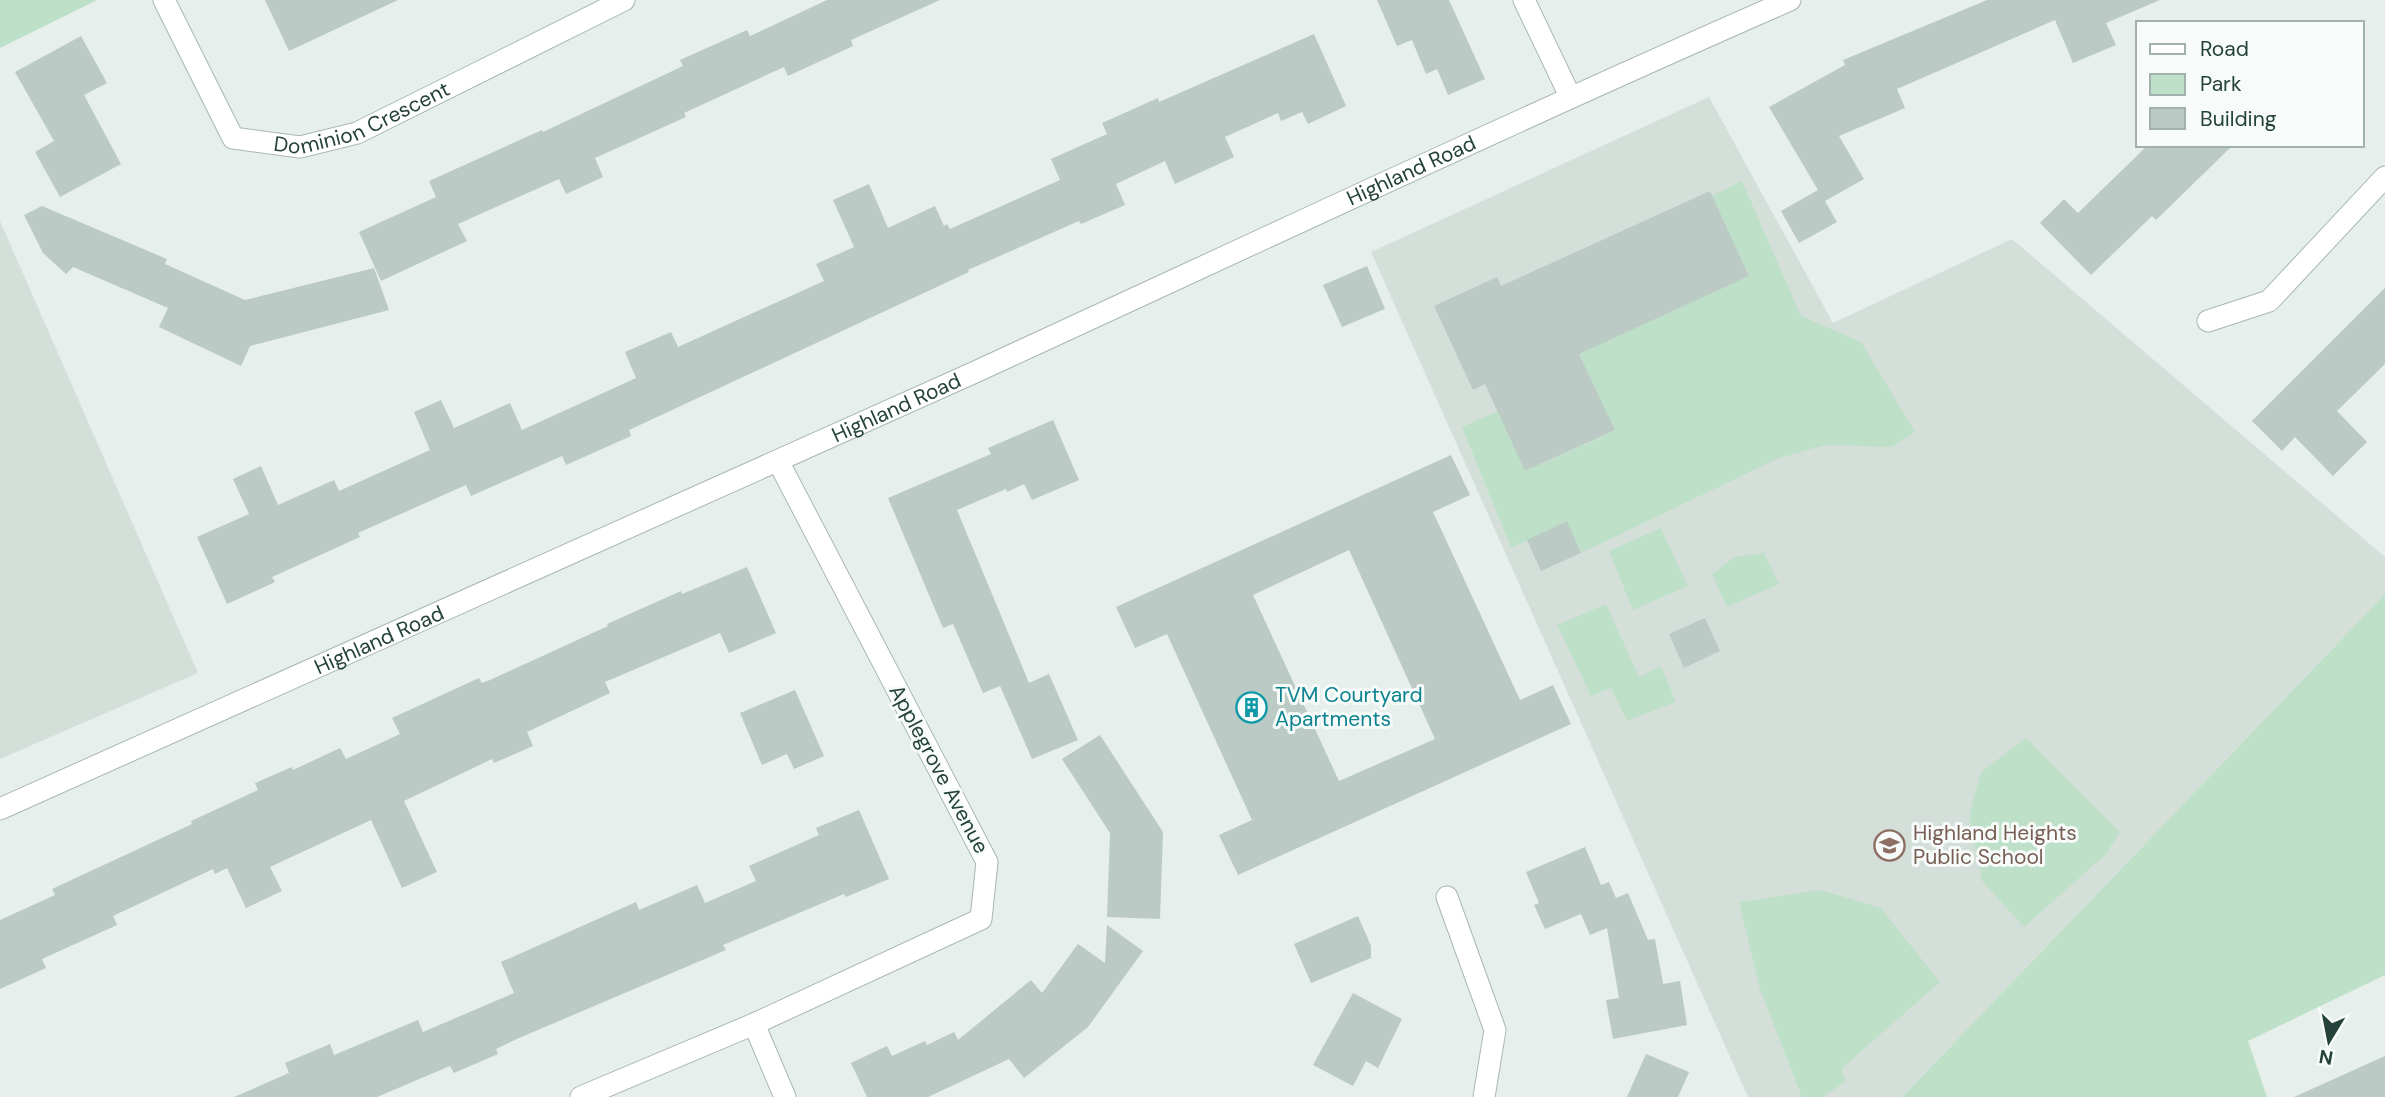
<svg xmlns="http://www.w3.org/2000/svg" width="2385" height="1097" viewBox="0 0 2385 1097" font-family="'DM Sans',sans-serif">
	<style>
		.built { fill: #d4dfda }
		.green { fill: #bfe0c8 }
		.building { fill: #bbcac4; fill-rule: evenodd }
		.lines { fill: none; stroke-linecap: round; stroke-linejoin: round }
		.street-casing { stroke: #a8b8b2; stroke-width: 23 }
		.street { stroke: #fff; stroke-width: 21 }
		.labels { text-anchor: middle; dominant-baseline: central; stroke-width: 6; stroke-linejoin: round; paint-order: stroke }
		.street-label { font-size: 21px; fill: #24423a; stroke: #f7fbf9 }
		.culture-label { font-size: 21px; fill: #0d838f; stroke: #f7fbf9; text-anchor: start }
		.education-label { font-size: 21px; fill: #785e54; stroke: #f7fbf9; text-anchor: start }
	</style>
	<rect width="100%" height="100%" fill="#e6efeb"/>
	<g class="built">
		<path d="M 1709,97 L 1833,323 L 2012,239 L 2385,557 L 2385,594 L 1902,1097 L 1748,1097 L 1371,252 Z"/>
		<path d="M 0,221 L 198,673 L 0,759 Z"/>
	</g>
	<g class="green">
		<path d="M 0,0 L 97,0 L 0,48 Z"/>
		<path d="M 1742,181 L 1801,316 L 1861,342 L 1915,432 L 1892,447 L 1826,445 L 1779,458 L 1581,553 L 1566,522 L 1511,548 L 1462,427 L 1498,411 L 1526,471 L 1614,431 L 1579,353 L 1749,276 L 1712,196 Z"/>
		<path d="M 1661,528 L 1688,586 L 1633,610 L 1609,551 Z"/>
		<path d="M 1764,553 L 1779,584 L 1727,607 L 1712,574 L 1735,557 Z"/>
		<path d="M 2385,594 L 2385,975 L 2248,1041 L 2267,1097 L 1902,1097 Z"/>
		<path d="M 1606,604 L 1639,677 L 1661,666 L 1676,702 L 1627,721 L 1611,688 L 1591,696 L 1557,625 Z"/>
		<path d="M 2026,738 L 2120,832 L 2105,855 L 2024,927 L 1982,881 L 1969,816 L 1981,772 Z"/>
		<path d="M 1821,890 L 1881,908 L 1940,982 L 1841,1069 L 1846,1081 L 1823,1097 L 1802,1097 L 1760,990 L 1739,902 Z"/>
	</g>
	<g class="building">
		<path d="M 265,0 L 398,0 L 289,51 Z"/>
		<path d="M 827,0 L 940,0 L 851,40 L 853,46 L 788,76 L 784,67 L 684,113 L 686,117 L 595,158 L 603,177 L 566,194 L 559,179 L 458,224 L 467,241 L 381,281 L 359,232 L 436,197 L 429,181 L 542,130 L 543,132 L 683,66 L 680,60 L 747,30 L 750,36 Z"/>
		<path d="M 1377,0 L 1449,0 L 1485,79 L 1448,95 L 1437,69 L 1426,74 L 1412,40 L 1397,46 Z"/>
		<path d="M 1987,0 L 2160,0 L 2106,23 L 2116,45 L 2073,63 L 2055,20 L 1897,89 L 1905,108 L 1839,136 L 1864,179 L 1825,201 L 1837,222 L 1799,243 L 1781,211 L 1818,190 L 1769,107 L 1845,65 L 1843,60 Z"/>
		<path d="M 1314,34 L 1346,106 L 1308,124 L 1302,112 L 1281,121 L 1278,113 L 1225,137 L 1234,157 L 1175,184 L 1165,161 L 1116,184 L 1125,205 L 1081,224 L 1079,221 L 968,270 L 969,272 L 629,430 L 631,436 L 566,465 L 562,456 L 471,496 L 466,485 L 358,533 L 360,537 L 272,577 L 275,582 L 227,604 L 197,537 L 249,514 L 233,479 L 261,466 L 278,505 L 334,480 L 339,491 L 430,450 L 414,412 L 441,400 L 454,428 L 510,403 L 522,430 L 636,378 L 625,352 L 671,332 L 678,347 L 824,281 L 816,264 L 854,247 L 833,200 L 869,184 L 888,228 L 935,206 L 944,226 L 947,224 L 950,229 L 1060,180 L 1051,159 L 1107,134 L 1102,123 L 1158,98 L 1159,102 Z"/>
		<path d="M 81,36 L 107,83 L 84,95 L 121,164 L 60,197 L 35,152 L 54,141 L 15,72 Z"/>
		<path d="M 2148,145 L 2233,145 L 2156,220 L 2152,216 L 2091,275 L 2040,223 L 2064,199 L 2078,213 Z"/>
		<path d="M 1710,191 L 1749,276 L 1579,354 L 1615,430 L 1525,471 L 1485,384 L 1473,390 L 1434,306 L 1497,277 L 1501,286 Z"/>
		<path d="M 42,206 L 167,259 L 165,264 L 245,300 L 374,268 L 389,310 L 250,346 L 241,366 L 159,327 L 168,308 L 73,267 L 66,274 L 43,253 L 24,215 Z"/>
		<path d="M 1367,266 L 1385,309 L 1342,327 L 1323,285 Z"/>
		<path d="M 2385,288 L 2385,364 L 2337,411 L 2367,442 L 2333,476 L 2295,437 L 2282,451 L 2252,421 Z"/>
		<path d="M 1053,420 L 1079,480 L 1032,500 L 1024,484 L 1007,492 L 1006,489 L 957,510 L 1029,683 L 1049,674 L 1078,740 L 1032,759 L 1000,686 L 983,693 L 953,624 L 943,628 L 888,498 L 991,454 L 988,448 Z"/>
		<path d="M 1451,455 L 1470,495 L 1433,512 L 1520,700 L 1553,685 L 1571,724 L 1238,875 L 1219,835 L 1252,820 L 1167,634 L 1135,648 L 1116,607 ZM 1349,550 L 1435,739 L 1339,781 L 1253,595 Z"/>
		<path d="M 1567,521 L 1581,553 L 1541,571 L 1527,540 Z"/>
		<path d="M 747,567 L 776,633 L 729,653 L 720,633 L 605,682 L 610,693 L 527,732 L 533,746 L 494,763 L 492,759 L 404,801 L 437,872 L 402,888 L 371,820 L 270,867 L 282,891 L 246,908 L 227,868 L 215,874 L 213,869 L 113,916 L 117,925 L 42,959 L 46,968 L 0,989 L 0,920 L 55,895 L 52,889 L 192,824 L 191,821 L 258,790 L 255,783 L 292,767 L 293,770 L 340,748 L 346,759 L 400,734 L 392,718 L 479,678 L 482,683 L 490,680 L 608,626 L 607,624 L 681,591 L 682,594 Z"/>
		<path d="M 1705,618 L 1720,651 L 1684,668 L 1669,634 Z"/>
		<path d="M 795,690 L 824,756 L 794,769 L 787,754 L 762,765 L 740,713 Z"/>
		<path d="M 1100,735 L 1163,832 L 1160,919 L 1107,917 L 1110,833 L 1062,759 Z"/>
		<path d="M 859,810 L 889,879 L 846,897 L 844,894 L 723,945 L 726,950 L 519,1038 L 496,1049 L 498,1054 L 454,1073 L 450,1066 L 377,1097 L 234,1097 L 289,1073 L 285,1063 L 330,1044 L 334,1055 L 418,1020 L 423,1032 L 514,993 L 501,962 L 636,902 L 639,910 L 697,885 L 705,903 L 756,881 L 749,866 L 819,835 L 816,828 Z"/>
		<path d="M 1585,847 L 1601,885 L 1609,882 L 1616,898 L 1628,893 L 1648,940 L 1655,939 L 1663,984 L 1680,981 L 1687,1025 L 1613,1039 L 1606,1000 L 1619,998 L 1607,928 L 1590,935 L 1581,914 L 1545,929 L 1534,905 L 1539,903 L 1526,872 Z"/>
		<path d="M 1358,916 L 1371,946 L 1371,958 L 1311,983 L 1294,944 Z"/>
		<path d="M 1107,925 L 1143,951 L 1088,1027 L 1024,1078 L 1009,1059 L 928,1097 L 867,1097 L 851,1063 L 887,1046 L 892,1056 L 925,1041 L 927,1045 L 954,1032 L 958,1040 L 1031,980 L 1042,993 L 1078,944 L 1105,963 Z"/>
		<path d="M 1353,993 L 1402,1019 L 1378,1068 L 1366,1061 L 1353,1086 L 1313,1065 Z"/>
		<path d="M 1646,1054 L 1689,1072 L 1678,1097 L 1627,1097 Z"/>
		<path d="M 2385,1056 L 2385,1097 L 2294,1097 Z"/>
	</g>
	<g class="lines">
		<defs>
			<g id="street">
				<path id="s1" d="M 164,0 L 233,138 L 300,147 L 357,133 L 624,0"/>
				<path d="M 1524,0 L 1570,96"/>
				<path d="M 2208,321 L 2269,301 L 2385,177"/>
				<path id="s2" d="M 0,809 C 325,664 650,520 973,373 C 1245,248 1516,120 1790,0"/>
				<path d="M 1447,897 L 1495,1030 L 1484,1097"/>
				<path d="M 754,1024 L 785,1097"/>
				<path d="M 581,1097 L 754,1024 L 981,919 L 987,862 L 778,461"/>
			</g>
		</defs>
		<use href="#street" class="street-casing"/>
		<use href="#street" class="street"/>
	</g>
	<defs>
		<symbol id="building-ring" viewBox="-11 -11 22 22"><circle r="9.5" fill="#f7fbf9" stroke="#0f9aa8" stroke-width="1.5"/><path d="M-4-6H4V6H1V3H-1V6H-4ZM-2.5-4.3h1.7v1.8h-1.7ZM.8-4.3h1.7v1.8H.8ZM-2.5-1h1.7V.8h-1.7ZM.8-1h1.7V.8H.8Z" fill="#0f9aa8"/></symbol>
		<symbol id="school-ring" viewBox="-11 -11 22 22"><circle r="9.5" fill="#f7fbf9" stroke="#8d6e63" stroke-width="1.5"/><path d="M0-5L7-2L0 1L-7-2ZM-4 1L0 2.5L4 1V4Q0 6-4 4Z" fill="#8d6e63"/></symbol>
	</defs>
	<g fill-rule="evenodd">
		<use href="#building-ring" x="1234" y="690" width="35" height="35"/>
		<use href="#school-ring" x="1872" y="828" width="35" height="35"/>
	</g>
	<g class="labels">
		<g class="street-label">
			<text stroke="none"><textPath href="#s1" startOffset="289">Dominion Crescent</textPath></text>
			<text stroke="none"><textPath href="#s2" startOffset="1549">Highland Road</textPath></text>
			<text stroke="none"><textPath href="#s2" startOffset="982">Highland Road</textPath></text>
			<text stroke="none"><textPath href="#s2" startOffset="415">Highland Road</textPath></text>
			<text transform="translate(939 769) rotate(62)">Applegrove Avenue</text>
		</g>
		<g class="culture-label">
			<text x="1275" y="695">TVM Courtyard<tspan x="1275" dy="24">Apartments</tspan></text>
		</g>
		<g class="education-label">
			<text x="1913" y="833">Highland Heights<tspan x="1913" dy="24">Public School</tspan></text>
		</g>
	</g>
	<rect x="2136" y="21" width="228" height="126" fill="#f7fbf9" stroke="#a3b1ad" stroke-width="2"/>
	<rect x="2150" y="44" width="35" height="10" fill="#ffffff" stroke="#a3b1ad" stroke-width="2"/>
	<text x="2200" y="56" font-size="21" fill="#24423a">Road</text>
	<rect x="2150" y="74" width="35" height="21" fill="#bfe0c8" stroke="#a3b1ad" stroke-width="2"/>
	<text x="2200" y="91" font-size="21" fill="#24423a">Park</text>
	<rect x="2150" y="108" width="35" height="21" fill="#bbcac4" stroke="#a3b1ad" stroke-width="2"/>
	<text x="2200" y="126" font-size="21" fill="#24423a">Building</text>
	<g transform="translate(2329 1041) rotate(190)" stroke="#f7fbf9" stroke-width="5" paint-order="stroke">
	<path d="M0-5L12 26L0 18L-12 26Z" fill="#24423a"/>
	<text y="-10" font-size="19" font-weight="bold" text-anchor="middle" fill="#24423a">N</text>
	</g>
</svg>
